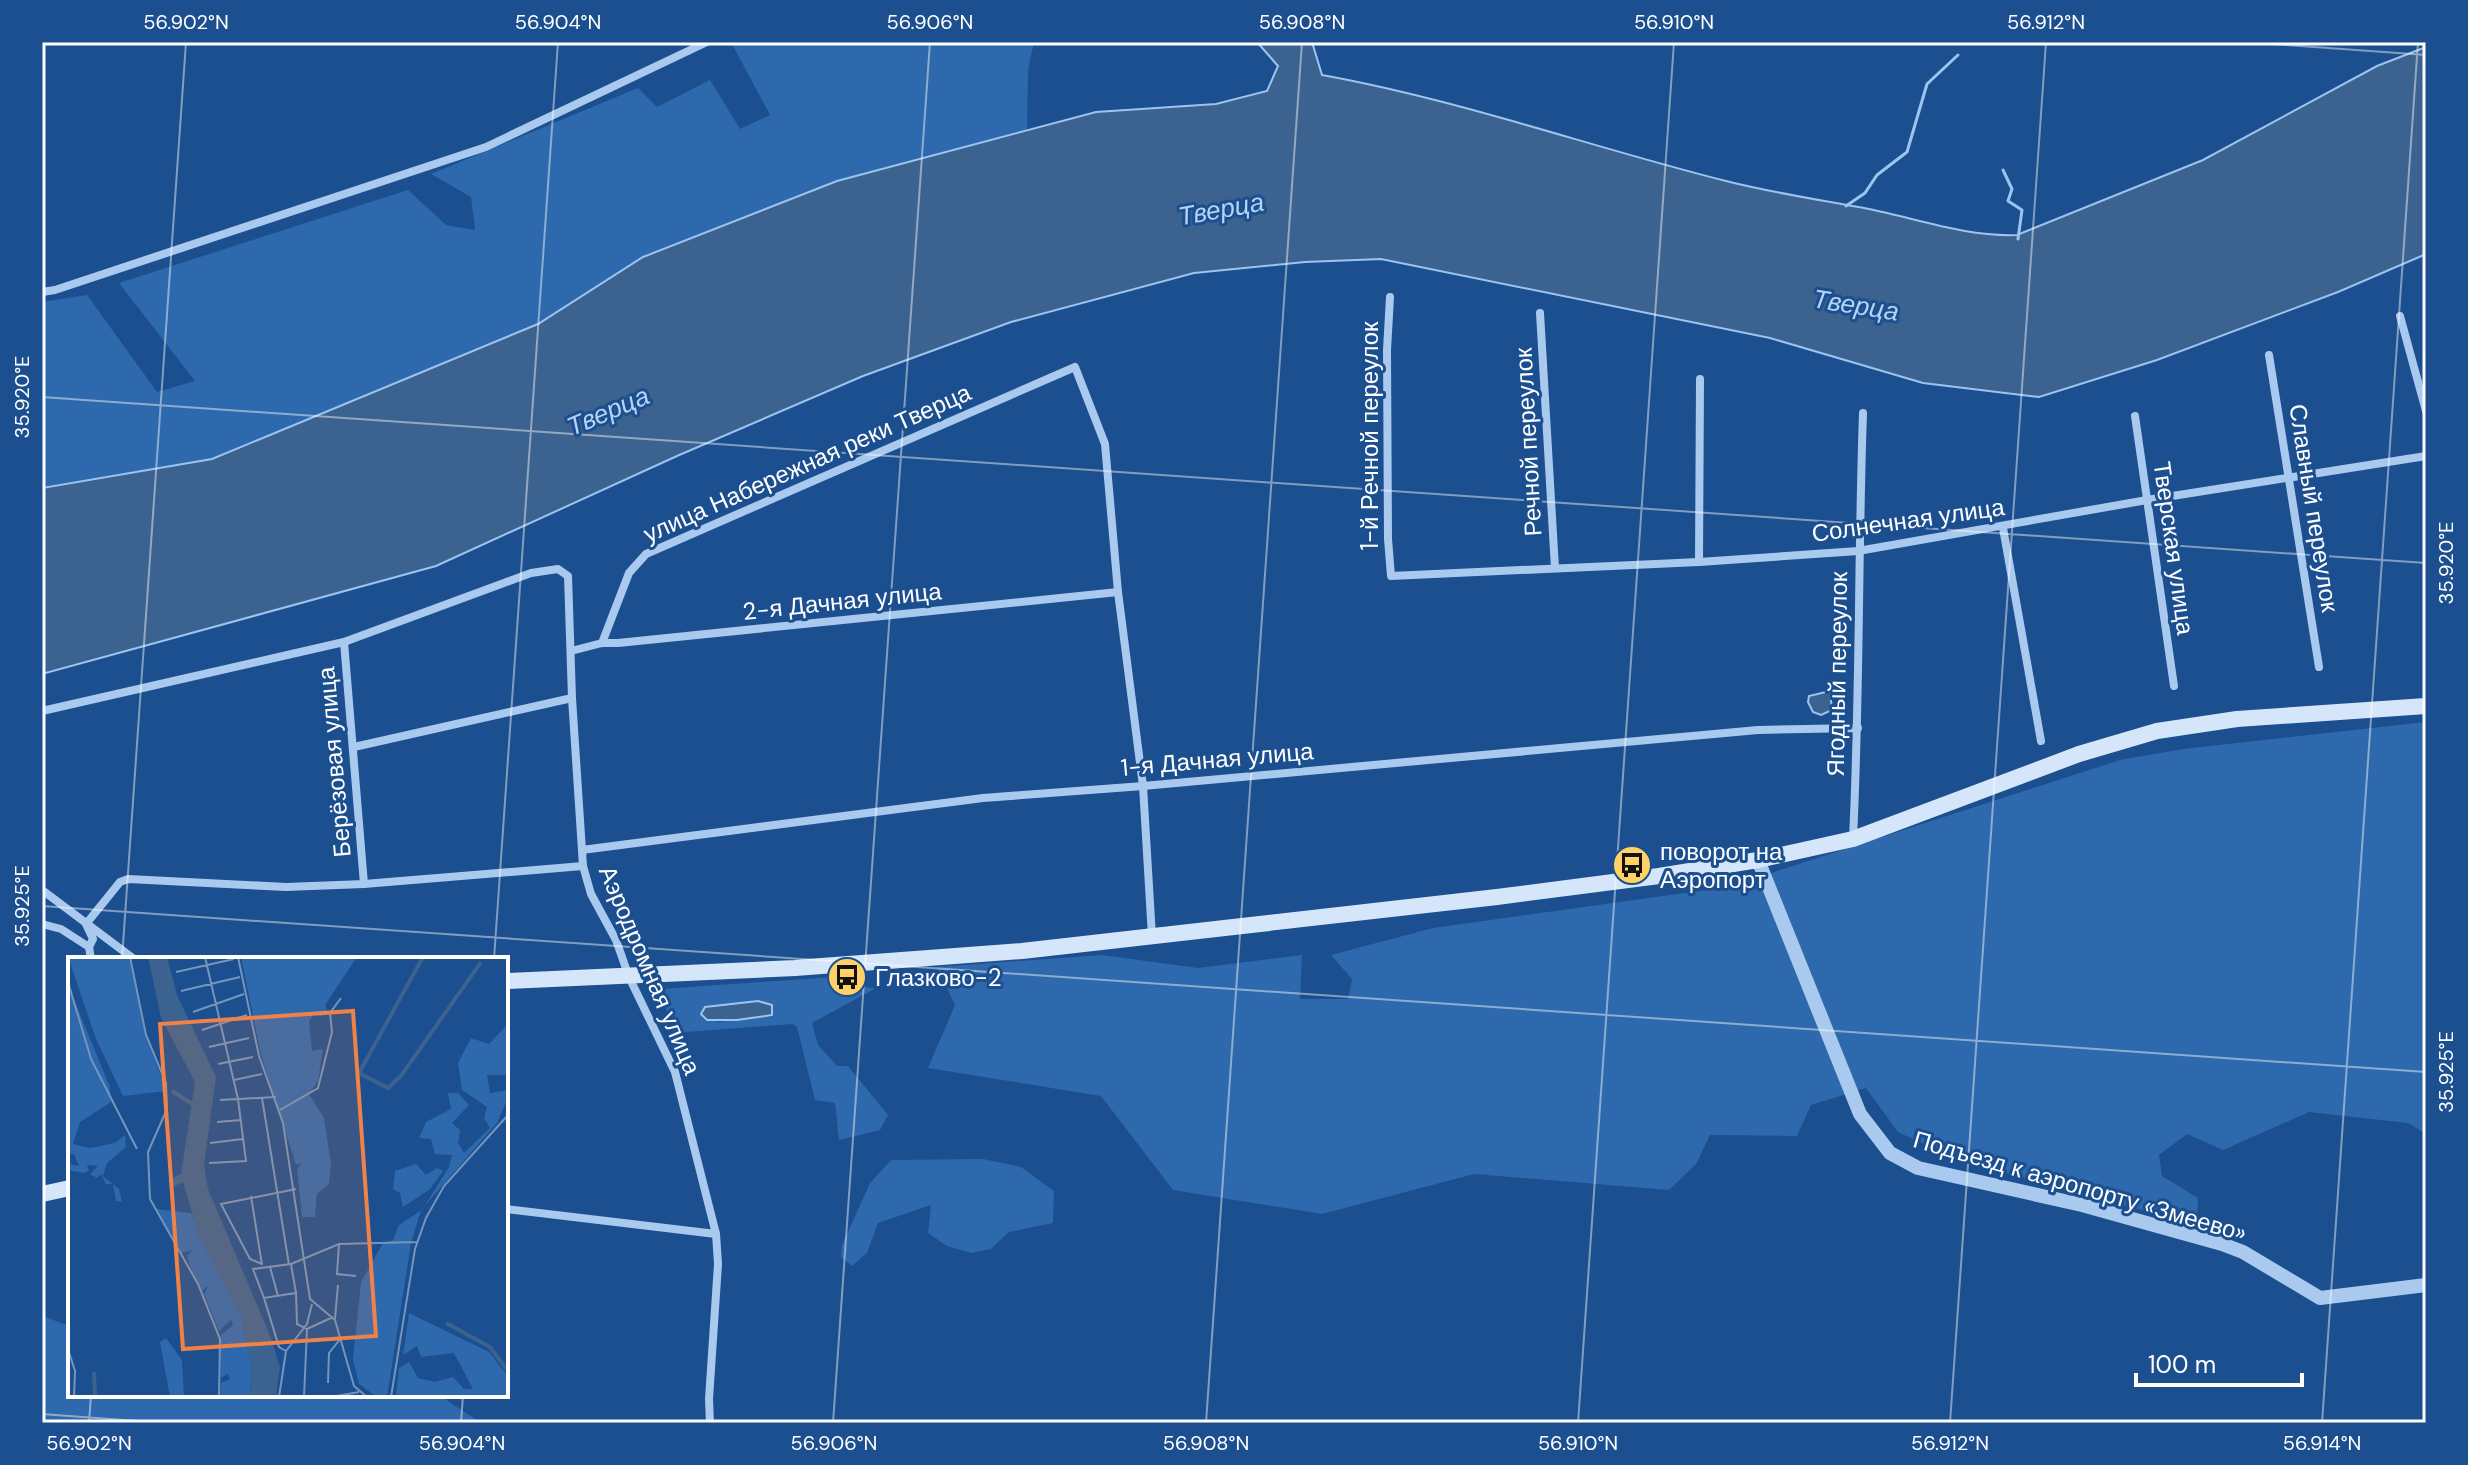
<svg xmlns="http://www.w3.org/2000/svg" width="2468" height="1465" viewBox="0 0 2468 1465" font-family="'DM Sans',sans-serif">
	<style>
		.green { fill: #2e69ad; fill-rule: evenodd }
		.water { fill: #3c6290; stroke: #9cc4f0; stroke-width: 2 }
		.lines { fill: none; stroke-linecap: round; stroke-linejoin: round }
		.stream { stroke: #9cc4f0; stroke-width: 3 }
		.minor { stroke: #a9c9ee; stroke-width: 8 }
		.tertiary { stroke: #a9c9ee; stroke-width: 14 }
		.secondary { stroke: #d6e6fa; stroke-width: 16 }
		.ticks { fill: none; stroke: #fff; stroke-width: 2; stroke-opacity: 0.45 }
		.labels { text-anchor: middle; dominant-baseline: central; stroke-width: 6; stroke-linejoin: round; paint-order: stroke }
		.street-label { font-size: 24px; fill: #fff; stroke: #1b4f8f }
		.poi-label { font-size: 24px; fill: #fff; stroke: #1b4f8f; text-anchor: start }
		.water-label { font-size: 26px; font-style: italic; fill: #b5d3f5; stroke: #1b4f8f }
		.inset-river { fill: none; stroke: #3c6290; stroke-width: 4 }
		.inset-road { fill: none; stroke: #7695bc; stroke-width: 2 }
		.view { fill: #ee8249; fill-opacity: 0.15; stroke: #ee8249; stroke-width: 4 }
		.inset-edge { fill: none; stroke: #fff; stroke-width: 4 }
		.neatline { fill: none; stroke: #fff; stroke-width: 3 }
		.ticks-label { font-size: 20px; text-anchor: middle; fill: #fff }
	</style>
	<rect width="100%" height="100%" fill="#1b4f8f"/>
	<g class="green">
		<path d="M 731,42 L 1034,42 L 1028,70 L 1027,131 L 837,181 L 643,257 L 538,324 L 212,459 L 42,488 L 42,302 L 87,295 L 157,392 L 195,381 L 119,283 L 408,190 L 446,225 L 475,230 L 471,197 L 431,174 L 638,88 L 657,107 L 710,80 L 740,129 L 770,115 Z"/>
		<path d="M 2426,722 L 2426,1134 L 2408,1123 L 2309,1112 L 2223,1150 L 2187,1134 L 2159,1155 L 2162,1176 L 2198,1198 L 2197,1222 L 2164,1216 L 1958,1160 L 1898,1132 L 1866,1088 L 1811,1105 L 1797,1136 L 1710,1135 L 1696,1164 L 1669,1190 L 1474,1174 L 1322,1214 L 1173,1190 L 1101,1096 L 928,1068 L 955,1005 L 937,967 L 1102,955 L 1198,968 L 1302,955 L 1300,999 L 1348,999 L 1352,979 L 1331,955 L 1433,928 L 1728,887 L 2120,760 L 2183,749 Z"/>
		<path d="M 833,977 L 843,986 L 876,988 L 812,1023 L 818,1045 L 837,1066 L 848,1066 L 888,1115 L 880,1130 L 839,1140 L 835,1103 L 815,1100 L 797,1027 L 792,1024 L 673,1033 L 661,989 ZM 758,1001 L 771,1015 L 718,1022 L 705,1007 Z"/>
		<path d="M 983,1159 L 1021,1167 L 1054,1191 L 1053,1223 L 1009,1232 L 991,1249 L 972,1253 L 947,1246 L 928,1233 L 931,1205 L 878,1223 L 867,1253 L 852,1266 L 841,1257 L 842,1245 L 870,1183 L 891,1160 Z"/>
		<path d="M 42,1316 L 70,1326 L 70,1395 L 439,1395 L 481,1423 L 42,1423 Z"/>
	</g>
	<g class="water">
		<path d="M 1257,42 L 1312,42 L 1322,75 C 1460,100 1591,147 1726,181 C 1773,193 1821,200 1869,209 C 1918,219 1967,237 2017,235 L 2203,160 L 2377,66 L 2426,47 L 2426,254 L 2338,292 L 2157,360 L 2039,397 L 1923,383 L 1770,338 L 1381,259 L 1305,262 L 1194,273 L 1011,322 L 863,376 L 677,456 L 436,566 L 42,674 L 42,488 L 212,459 L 538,324 L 643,257 L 837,181 L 1096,112 L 1216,104 L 1267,91 L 1278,66 Z"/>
		<path d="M 1830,691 L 1832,710 L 1821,715 L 1813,712 L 1808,702 L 1809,696 Z"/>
		<path d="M 758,1001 L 772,1005 L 772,1015 L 737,1020 L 707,1020 L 701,1014 L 705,1007 Z"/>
	</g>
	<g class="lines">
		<g class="stream">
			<path d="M 2003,170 L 2012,189 L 2008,201 L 2022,210 L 2018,239"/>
			<path d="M 1846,206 L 1865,193 L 1877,175 L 1907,152 L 1927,84 L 1958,55"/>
		</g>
		<g class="minor">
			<path d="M 42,292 L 55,290 L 486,147 L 707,42"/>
			<path d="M 1390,297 L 1387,350 L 1388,539 L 1391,576 L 1699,562 L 1858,551 L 2147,500 L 2426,456"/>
			<path d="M 1540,313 L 1555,568"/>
			<path d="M 2400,316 L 2426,411"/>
			<path d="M 2269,355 L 2319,667"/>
			<path d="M 2135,416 L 2174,686"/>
			<path d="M 2003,528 L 2041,741"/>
			<path d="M 1699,562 L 1700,379"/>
			<path d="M 602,643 L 629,573 L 646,554 L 1075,367 L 1105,444 L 1118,592 L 1143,786 L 1152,937"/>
			<path d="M 571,651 L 602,643 L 618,643 L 1118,592"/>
			<path d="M 42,711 L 344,642"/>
			<path d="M 354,747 L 572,698"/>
			<path d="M 1853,838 C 1860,697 1858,555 1863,413"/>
			<path d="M 582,850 L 983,798 L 1143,786 L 1758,730 L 1858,728"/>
			<path d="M 364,884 L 583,866"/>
			<path d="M 42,890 L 134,959"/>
			<path d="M 42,924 L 61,929 L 89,947 L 93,939 L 86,924 L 120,882 L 128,879 L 286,887 L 364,884 L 344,642 L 531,573 L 558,569 L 568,576 L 572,698 L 583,866 L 591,894 L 616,940 L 629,977 L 675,1072 L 716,1234 L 718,1264 L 709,1399 L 710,1423"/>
			<path d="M 89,947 L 91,959"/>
			<path d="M 506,1209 L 716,1234"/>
		</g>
		<path class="tertiary" d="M 1758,860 L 1860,1114 L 1890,1153 L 1918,1168 L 2082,1205 L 2222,1244 L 2243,1252 L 2320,1298 L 2426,1285"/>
		<g class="secondary">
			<path d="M 506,981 L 795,968 L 1022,951 L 1497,897 L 1659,876 L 1758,860 L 1853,839 L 2079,754 L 2157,731 L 2237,719 L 2426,706"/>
			<path d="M 42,1194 L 70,1188"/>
		</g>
	</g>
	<path class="ticks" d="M 2245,42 L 2426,55M 42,397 L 2426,563M 42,906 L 2426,1072M 122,959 L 186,42M 494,959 L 558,42M 42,1414 L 164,1423M 89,1423 L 91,1395M 461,1423 L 463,1395M 833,1423 L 930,42M 1206,1423 L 1302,42M 1578,1423 L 1674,42M 1950,1423 L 2046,42M 2322,1423 L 2418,42"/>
	<defs>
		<symbol id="bus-disc" viewBox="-11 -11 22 22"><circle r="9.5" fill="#ffd166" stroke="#1b4f8f"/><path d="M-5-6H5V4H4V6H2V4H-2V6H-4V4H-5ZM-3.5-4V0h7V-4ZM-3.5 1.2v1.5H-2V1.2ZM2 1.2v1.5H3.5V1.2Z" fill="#111"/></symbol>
	</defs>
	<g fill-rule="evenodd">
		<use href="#bus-disc" x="1610" y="843" width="44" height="44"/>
		<use href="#bus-disc" x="825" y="955" width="44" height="44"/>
	</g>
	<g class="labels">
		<g class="street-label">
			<text transform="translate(1369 436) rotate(-90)">1-й Речной переулок</text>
			<text transform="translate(1528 442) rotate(-93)">Речной переулок</text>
			<text transform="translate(807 463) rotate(-24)">улица Набережная реки Тверца</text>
			<text transform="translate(2314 508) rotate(81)">Славный переулок</text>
			<text transform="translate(1908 520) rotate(-8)">Солнечная улица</text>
			<text transform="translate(2174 548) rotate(82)">Тверская улица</text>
			<text transform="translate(842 601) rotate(-6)">2-я Дачная улица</text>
			<text transform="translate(1837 674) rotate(-89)">Ягодный переулок</text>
			<text transform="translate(1217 759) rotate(-5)">1-я Дачная улица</text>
			<text transform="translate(334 762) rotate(-95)">Берёзовая улица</text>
			<text transform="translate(650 970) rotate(67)">Аэродромная улица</text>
			<text transform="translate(2080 1186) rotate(16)">Подъезд к аэропорту «Змеево»</text>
		</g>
		<g class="poi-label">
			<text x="1660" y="851">поворот на<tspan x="1660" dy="28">Аэропорт</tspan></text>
			<text x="875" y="977">Глазково-2</text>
		</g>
		<g class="water-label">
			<text transform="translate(1221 209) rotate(-10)">Тверца</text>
			<text transform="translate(1856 305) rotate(9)">Тверца</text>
			<text transform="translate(608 411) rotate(-23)">Тверца</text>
		</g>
	</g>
	<g transform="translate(68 957)">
		<rect width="440" height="440" fill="#1b4f8f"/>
		<path d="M 0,0 L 61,0 L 78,81 L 99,134 L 55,139 L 28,82 ZM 173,0 L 289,0 L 257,48 L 260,56 L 252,60 L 247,54 L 241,65 L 244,94 L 255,92 L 250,124 L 241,137 L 256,161 L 263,207 L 261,227 L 249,237 L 247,260 L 234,260 L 229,212 L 234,206 L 228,208 L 193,98 ZM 0,28 L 42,130 L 43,145 L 12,165 L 5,187 L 22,191 L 47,186 L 57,178 L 58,190 L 39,206 L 35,219 L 51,232 L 54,245 L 48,244 L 45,227 L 38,227 L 33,217 L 29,221 L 22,217 L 30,209 L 19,208 L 21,214 L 15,216 L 0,213 L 0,207 L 11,209 L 6,197 L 0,197 ZM 440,67 L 440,118 L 419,118 L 422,136 L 440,133 L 440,141 L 429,166 L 353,253 L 343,286 L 319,440 L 309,440 L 291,427 L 285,402 L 293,325 L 315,286 L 325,283 L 331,268 L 354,253 L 381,210 L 384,198 L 367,197 L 363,182 L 351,181 L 358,165 L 383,152 L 380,136 L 390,136 L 401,148 L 384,166 L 392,173 L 390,186 L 396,196 L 422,171 L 416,161 L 419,150 L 394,133 L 390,106 L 403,81 L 421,87 ZM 348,207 L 358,218 L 369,211 L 375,214 L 362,232 L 335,250 L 332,236 L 325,232 L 327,214 ZM 88,252 L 123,256 L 173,360 L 184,413 L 182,440 L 152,440 L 153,426 L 162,422 L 160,417 L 153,421 L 153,378 L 165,368 L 163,363 L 151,374 L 136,337 L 141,328 L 134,334 L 121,307 L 119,298 L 125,293 L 114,296 ZM 341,356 L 421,395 L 440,419 L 440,440 L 328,440 L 331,411 L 341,405 L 350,421 L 367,425 L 385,420 L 396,432 L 405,432 L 386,396 L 353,400 L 349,389 L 335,398 ZM 98,381 L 114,403 L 116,440 L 102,440 L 92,385 Z" fill="#2e69ad"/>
		<path d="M 80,0 L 99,0 L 109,38 L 148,120 L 136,208 L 140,232 L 203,381 L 212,410 L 208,440 L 182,440 L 184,413 L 173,360 L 131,280 L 115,225 L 105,230 L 100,223 L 113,217 L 127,125 L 93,61 Z" fill="#3c6290"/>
		<path class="inset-river" d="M 333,119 L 320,131 L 291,116 L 355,0M 333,119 L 413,5M 104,134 L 126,148M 378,366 L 422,390 L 440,414M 26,415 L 27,440"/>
		<path class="inset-road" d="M 62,0 L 78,78 L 98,126 L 99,152 L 80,195 L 82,242 L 130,327 L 152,382 L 151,440M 137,0 L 170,142 L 178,204 L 141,206M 170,0 L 191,99 L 215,166 L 242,342 L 267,363 L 286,429 L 299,440M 108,15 L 166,2M 0,25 L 23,102 L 69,192M 113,34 L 172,20M 125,55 L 176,37M 134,73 L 179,58M 141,90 L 181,81M 150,107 L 185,100M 166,123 L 194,117M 194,141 L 221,308M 152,143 L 208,140M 212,153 L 250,131 L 264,75 L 262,56 L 273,41M 149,165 L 173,163M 142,186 L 175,182M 183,239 L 194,308M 271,287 L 269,317 L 288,319M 194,307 L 182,302 L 153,247 L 228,232M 223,307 L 228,336M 202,310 L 210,339M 196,341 L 211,390 L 218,394M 267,362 L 270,328M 239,372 L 265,360M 0,392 L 7,414 L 6,440M 218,394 L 239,367 L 244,347M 260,426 L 261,396 L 273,381M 211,440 L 218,394M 236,440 L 239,372 L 229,367 L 228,336 L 196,341 L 185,312 L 223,307 L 271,287 L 349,285M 263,440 L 291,435M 323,440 L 347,292 L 358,261 L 376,229 L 440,158"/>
		<path class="view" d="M 285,54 L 308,379 L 115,392 L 92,67 Z"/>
		<rect width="440" height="440" class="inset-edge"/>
	</g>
	<rect width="2468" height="1465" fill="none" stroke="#1b4f8f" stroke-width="88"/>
	<path d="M2136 1373v12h166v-12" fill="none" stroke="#ffffff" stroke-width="4"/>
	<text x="2148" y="1373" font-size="24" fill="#ffffff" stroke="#1b4f8f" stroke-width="6" paint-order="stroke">100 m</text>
	<rect x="44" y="44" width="2380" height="1377" class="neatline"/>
	<g class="ticks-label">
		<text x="186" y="29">56.902°N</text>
		<text x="558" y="29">56.904°N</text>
		<text x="930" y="29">56.906°N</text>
		<text x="1302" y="29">56.908°N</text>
		<text x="1674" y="29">56.910°N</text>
		<text x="2046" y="29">56.912°N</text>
		<text transform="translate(22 397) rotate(-90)" y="7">35.920°E</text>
		<text transform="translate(2446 563) rotate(-90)" y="7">35.920°E</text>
		<text transform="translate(22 906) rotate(-90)" y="7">35.925°E</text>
		<text transform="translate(2446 1072) rotate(-90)" y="7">35.925°E</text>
		<text x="89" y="1450">56.902°N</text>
		<text x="462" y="1450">56.904°N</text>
		<text x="834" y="1450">56.906°N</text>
		<text x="1206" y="1450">56.908°N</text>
		<text x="1578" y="1450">56.910°N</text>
		<text x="1950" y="1450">56.912°N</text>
		<text x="2322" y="1450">56.914°N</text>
	</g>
</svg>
